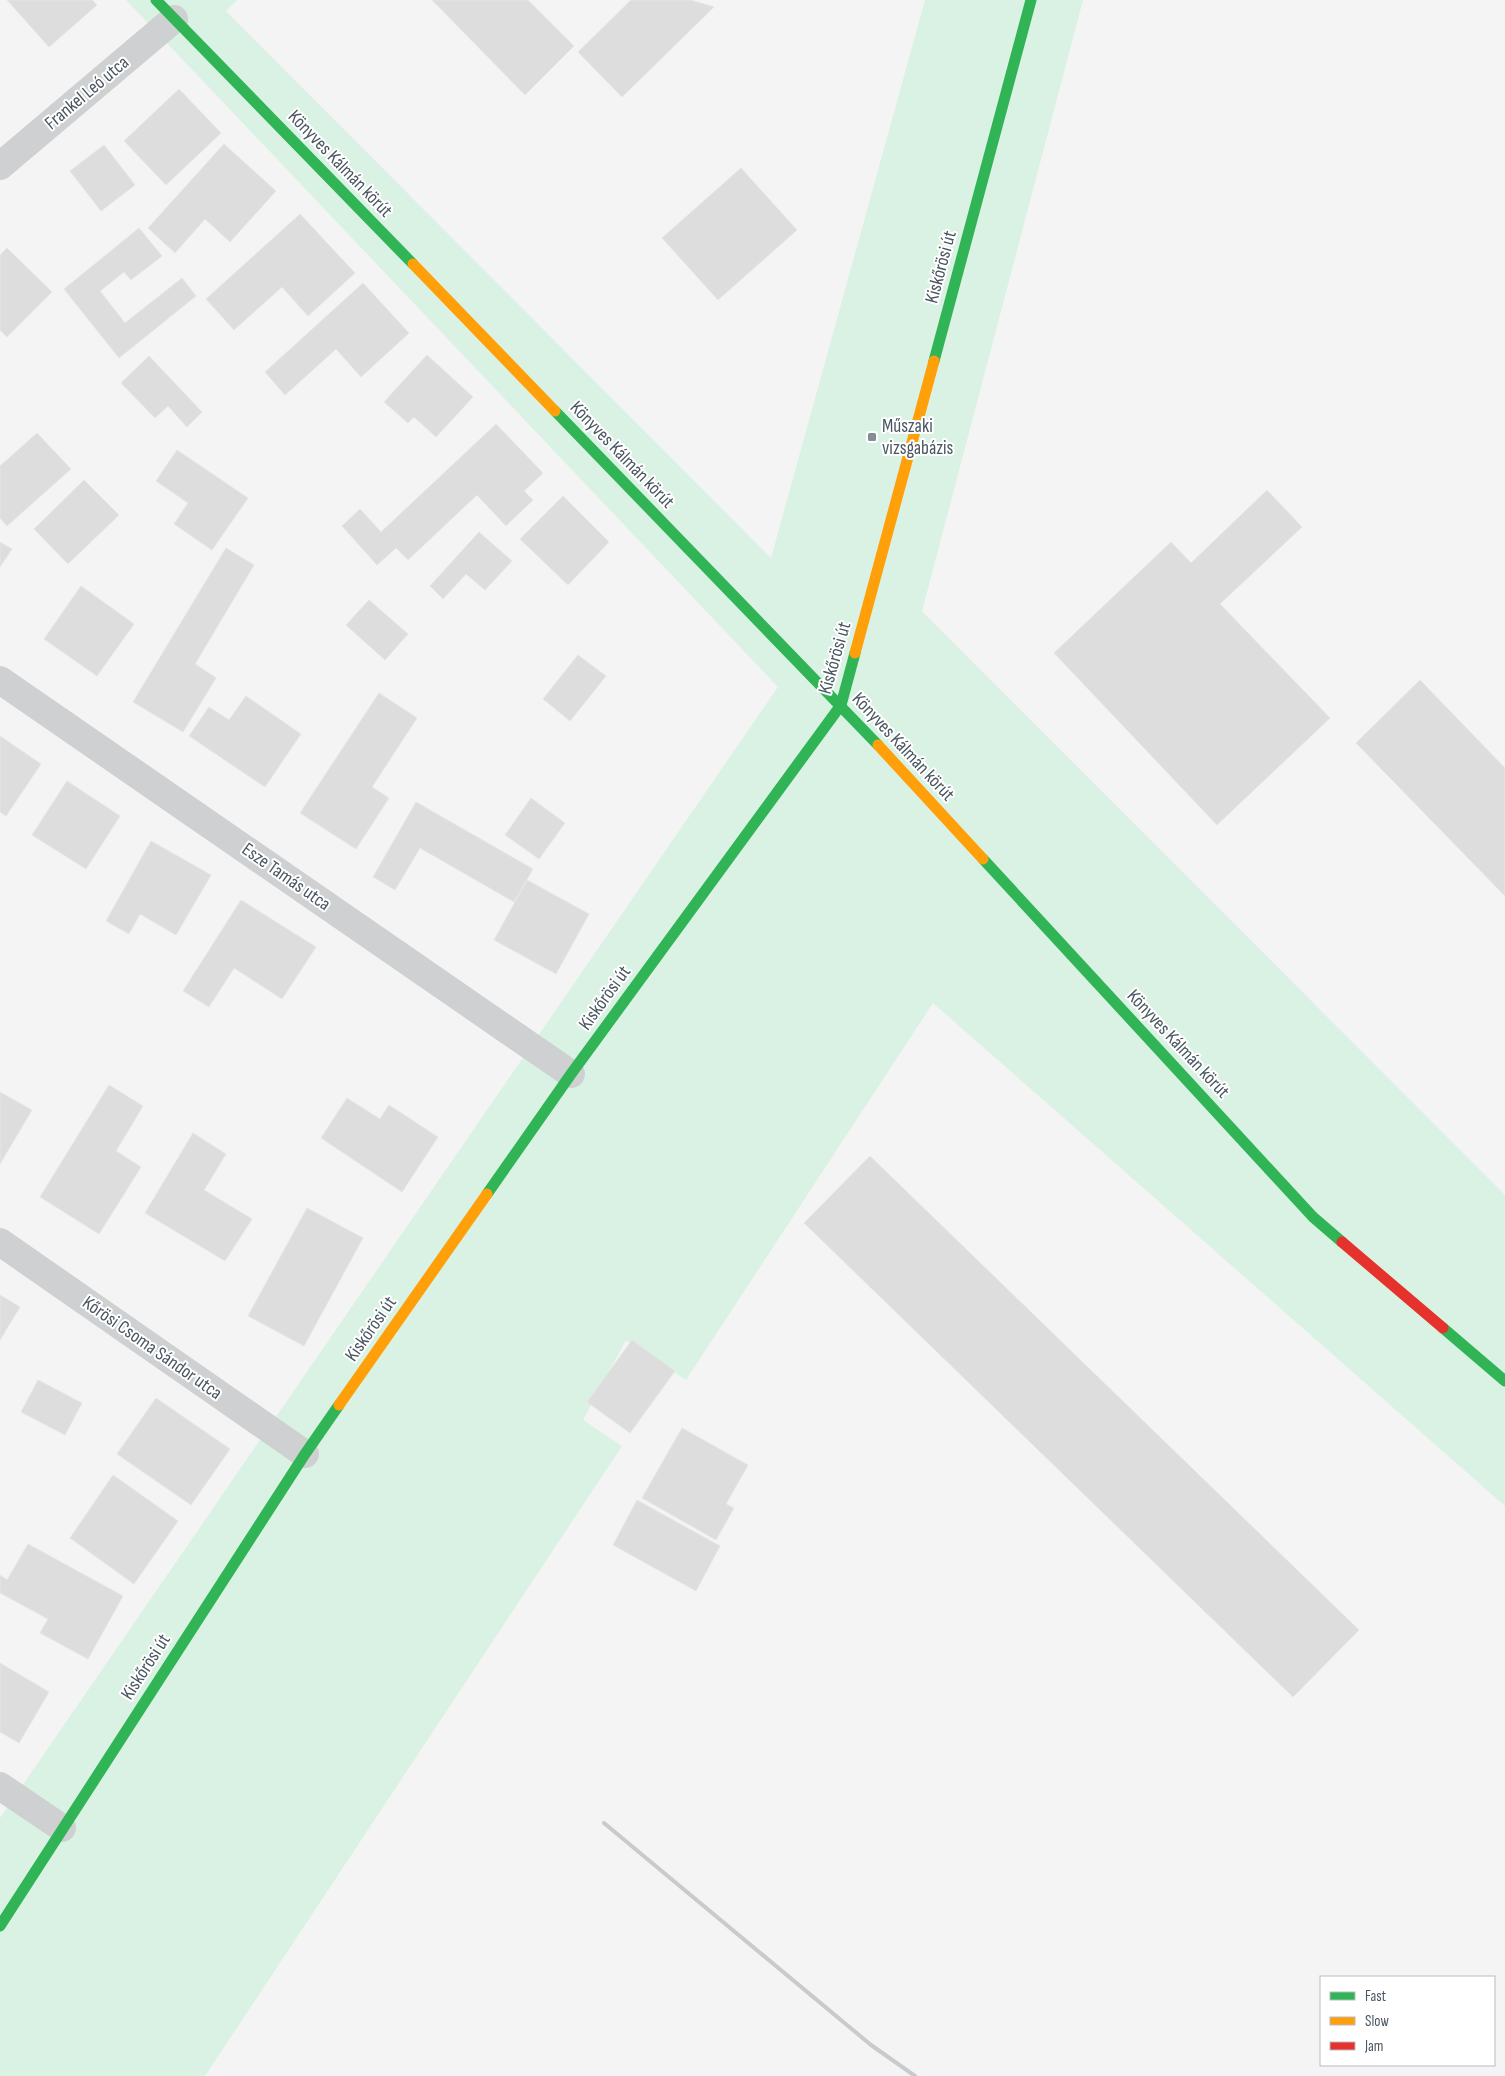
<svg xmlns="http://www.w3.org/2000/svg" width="1505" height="2076" viewBox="0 0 1505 2076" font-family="'Sofia Sans Condensed',sans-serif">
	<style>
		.green { fill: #d9f2e3 }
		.building { fill: #ddddde; stroke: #e5e6e7 }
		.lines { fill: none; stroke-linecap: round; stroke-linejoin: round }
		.street { stroke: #ced0d2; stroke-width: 28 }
		.fast { stroke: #30b455; stroke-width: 11 }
		.slow { stroke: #ff9f0a; stroke-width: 11 }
		.jam { stroke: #e5322d; stroke-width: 11 }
		.rail { stroke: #c9cacc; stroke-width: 4 }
		.poi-dot { fill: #868d94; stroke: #fff; stroke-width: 2 }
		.labels { text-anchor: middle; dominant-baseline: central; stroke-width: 4; stroke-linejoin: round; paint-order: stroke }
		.street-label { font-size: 19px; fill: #4a5661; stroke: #fff }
		.poi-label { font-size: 19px; fill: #4a5661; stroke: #fff; text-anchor: start }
	</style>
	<rect width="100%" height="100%" fill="#f4f4f4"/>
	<path class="green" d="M 126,0 L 237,0 L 226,11 L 771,558 L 925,0 L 1083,0 L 922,611 L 1505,1195 L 1505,1506 L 933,1003 L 686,1380 L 626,1340 L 583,1420 L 622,1446 L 205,2076 L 0,2076 L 0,1818 L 778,687 Z"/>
	<g class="building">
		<path d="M 7,0 L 92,0 L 97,5 L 49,47 Z"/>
		<path d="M 432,0 L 528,0 L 574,46 L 525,95 Z"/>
		<path d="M 631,0 L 691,0 L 714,7 L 622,97 L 578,52 Z"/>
		<path d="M 179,89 L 221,133 L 166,185 L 124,141 Z"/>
		<path d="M 224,144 L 276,191 L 230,242 L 205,219 L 175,253 L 148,228 Z"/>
		<path d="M 104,145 L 135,185 L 101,211 L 70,171 Z"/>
		<path d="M 741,168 L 797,230 L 718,300 L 662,238 Z"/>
		<path d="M 300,214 L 355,273 L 308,316 L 282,287 L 234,330 L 206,299 Z"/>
		<path d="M 139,228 L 162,256 L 131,280 L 124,272 L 100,291 L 125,323 L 182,278 L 196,296 L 119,358 L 64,289 Z"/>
		<path d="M 7,248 L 52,292 L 7,337 L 0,330 L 0,255 Z"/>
		<path d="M 363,283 L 409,333 L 361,377 L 336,349 L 285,395 L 265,372 Z"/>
		<path d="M 427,355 L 473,397 L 436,437 L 414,417 L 408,423 L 384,402 Z"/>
		<path d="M 149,356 L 202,412 L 187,427 L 168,406 L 155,418 L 121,383 Z"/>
		<path d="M 496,424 L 543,473 L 524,491 L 533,500 L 506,526 L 477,495 L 408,560 L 396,548 L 377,565 L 342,526 L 360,509 L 381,532 Z"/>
		<path d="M 37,433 L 71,469 L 7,526 L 0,518 L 0,466 Z"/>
		<path d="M 177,450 L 248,498 L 212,550 L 174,524 L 188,503 L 156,481 Z"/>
		<path d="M 84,480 L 119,515 L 68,564 L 34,529 Z"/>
		<path d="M 1267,490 L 1302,527 L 1220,604 L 1330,718 L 1217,825 L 1054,653 L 1171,542 L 1191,563 Z"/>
		<path d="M 563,496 L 609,542 L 568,585 L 520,539 Z"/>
		<path d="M 479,532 L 512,561 L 485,590 L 466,574 L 443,599 L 430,586 Z"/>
		<path d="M 0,542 L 12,549 L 0,567 Z"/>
		<path d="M 226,548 L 254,565 L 195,664 L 216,678 L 183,732 L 133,702 Z"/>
		<path d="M 81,586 L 134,624 L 97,676 L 44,639 Z"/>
		<path d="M 369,600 L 408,634 L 385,660 L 346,625 Z"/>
		<path d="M 578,655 L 606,676 L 570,721 L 543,699 Z"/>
		<path d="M 1420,680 L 1505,768 L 1505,896 L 1356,743 Z"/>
		<path d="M 379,693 L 417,718 L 372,787 L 389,798 L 356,849 L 300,813 Z"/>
		<path d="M 246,696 L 301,734 L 265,787 L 189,736 L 209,707 L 229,720 Z"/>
		<path d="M 0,736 L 41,764 L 6,816 L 0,812 Z"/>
		<path d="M 67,781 L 120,816 L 86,869 L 32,835 Z"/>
		<path d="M 531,798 L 565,823 L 539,859 L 505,835 Z"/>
		<path d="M 416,802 L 533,869 L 514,902 L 420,848 L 395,890 L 373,877 Z"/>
		<path d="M 151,841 L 211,875 L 176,935 L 140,914 L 129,934 L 106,921 Z"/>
		<path d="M 527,880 L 589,914 L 556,974 L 494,940 Z"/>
		<path d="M 241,900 L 316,947 L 282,999 L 234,968 L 209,1007 L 183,991 Z"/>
		<path d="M 109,1085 L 143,1106 L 116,1151 L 141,1167 L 99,1234 L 40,1197 Z"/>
		<path d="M 0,1092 L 32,1110 L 0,1164 Z"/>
		<path d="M 347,1098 L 380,1119 L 389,1105 L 438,1137 L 402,1192 L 321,1138 Z"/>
		<path d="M 193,1133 L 226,1154 L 204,1190 L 252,1219 L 225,1261 L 145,1213 Z"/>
		<path d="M 870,1156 L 1359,1630 L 1293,1697 L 804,1223 Z"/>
		<path d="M 307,1208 L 363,1238 L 304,1346 L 248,1316 Z"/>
		<path d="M 0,1295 L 20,1307 L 0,1340 Z"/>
		<path d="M 632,1340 L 675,1371 L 630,1433 L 587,1402 Z"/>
		<path d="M 38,1380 L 82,1403 L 65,1435 L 21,1412 Z"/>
		<path d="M 156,1398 L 230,1449 L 191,1505 L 117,1454 Z"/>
		<path d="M 682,1428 L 748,1465 L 726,1504 L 734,1508 L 716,1540 L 642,1498 Z"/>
		<path d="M 113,1475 L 178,1521 L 134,1584 L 70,1538 Z"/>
		<path d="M 637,1500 L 720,1546 L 696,1591 L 613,1545 Z"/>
		<path d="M 28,1544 L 123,1596 L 88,1659 L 40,1633 L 48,1619 L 0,1593 L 0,1575 L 7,1580 Z"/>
		<path d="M 0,1663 L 49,1692 L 19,1743 L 0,1732 Z"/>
	</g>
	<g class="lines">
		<g class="street">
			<path d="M 0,166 L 174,19"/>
			<path d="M 0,680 L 571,1074"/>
			<path d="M 0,1242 L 305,1454"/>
			<path d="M 0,1786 L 62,1828"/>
		</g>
		<g class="fast">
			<path d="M 156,0 L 413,264"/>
			<path d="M 934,361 L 1031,0"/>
			<path d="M 555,411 L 878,745"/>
			<path d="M 983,859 L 1313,1217 L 1342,1242"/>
			<path d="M 487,1194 L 571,1074 L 841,705 L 855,653"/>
			<path d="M 1443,1328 L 1505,1381"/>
			<path d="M 0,1926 L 305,1454 L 339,1405"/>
		</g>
		<g class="slow">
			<path d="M 413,264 L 555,411"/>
			<path d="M 855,653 L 934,361"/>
			<path d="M 878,745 L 983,859"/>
			<path d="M 339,1405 L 487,1194"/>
		</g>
		<path class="jam" d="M 1342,1242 L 1443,1328"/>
		<path class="rail" d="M 604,1823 L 871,2045 L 915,2076"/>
	</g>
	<rect class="poi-dot" x="867" y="432" width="10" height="10" rx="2.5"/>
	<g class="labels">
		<g class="street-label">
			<text transform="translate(87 93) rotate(-40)">Frankel Leó utca</text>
			<text transform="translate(340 164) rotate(46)">Könyves Kálmán körút</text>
			<text transform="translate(941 267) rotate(-75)">Kiskőrösi út</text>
			<text transform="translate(622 455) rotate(46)">Könyves Kálmán körút</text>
			<text transform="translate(835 658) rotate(-74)">Kiskőrösi út</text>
			<text transform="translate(903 747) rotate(47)">Könyves Kálmán körút</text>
			<text transform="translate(286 877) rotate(35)">Esze Tamás utca</text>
			<text transform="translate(605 998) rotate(-54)">Kiskőrösi út</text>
			<text transform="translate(1178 1044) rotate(47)">Könyves Kálmán körút</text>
			<text transform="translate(371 1329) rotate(-55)">Kiskőrösi út</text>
			<text transform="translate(152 1348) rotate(35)">Kőrösi Csoma Sándor utca</text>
			<text transform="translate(146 1667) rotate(-57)">Kiskőrösi út</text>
		</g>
		<g class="poi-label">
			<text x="882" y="426">Műszaki<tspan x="882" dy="22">vizsgabázis</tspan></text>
		</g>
	</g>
	<rect x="1320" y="1976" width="175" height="90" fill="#ffffff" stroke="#b7bbc0"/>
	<rect x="1330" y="1992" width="25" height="8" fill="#30b455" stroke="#b7bbc0"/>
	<text x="1365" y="2001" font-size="15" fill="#4a5661">Fast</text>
	<rect x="1330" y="2017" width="25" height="8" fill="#ff9f0a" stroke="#b7bbc0"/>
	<text x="1365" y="2026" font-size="15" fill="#4a5661">Slow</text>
	<rect x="1330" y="2042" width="25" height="8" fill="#e5322d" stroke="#b7bbc0"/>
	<text x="1365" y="2051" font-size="15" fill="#4a5661">Jam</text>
</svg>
